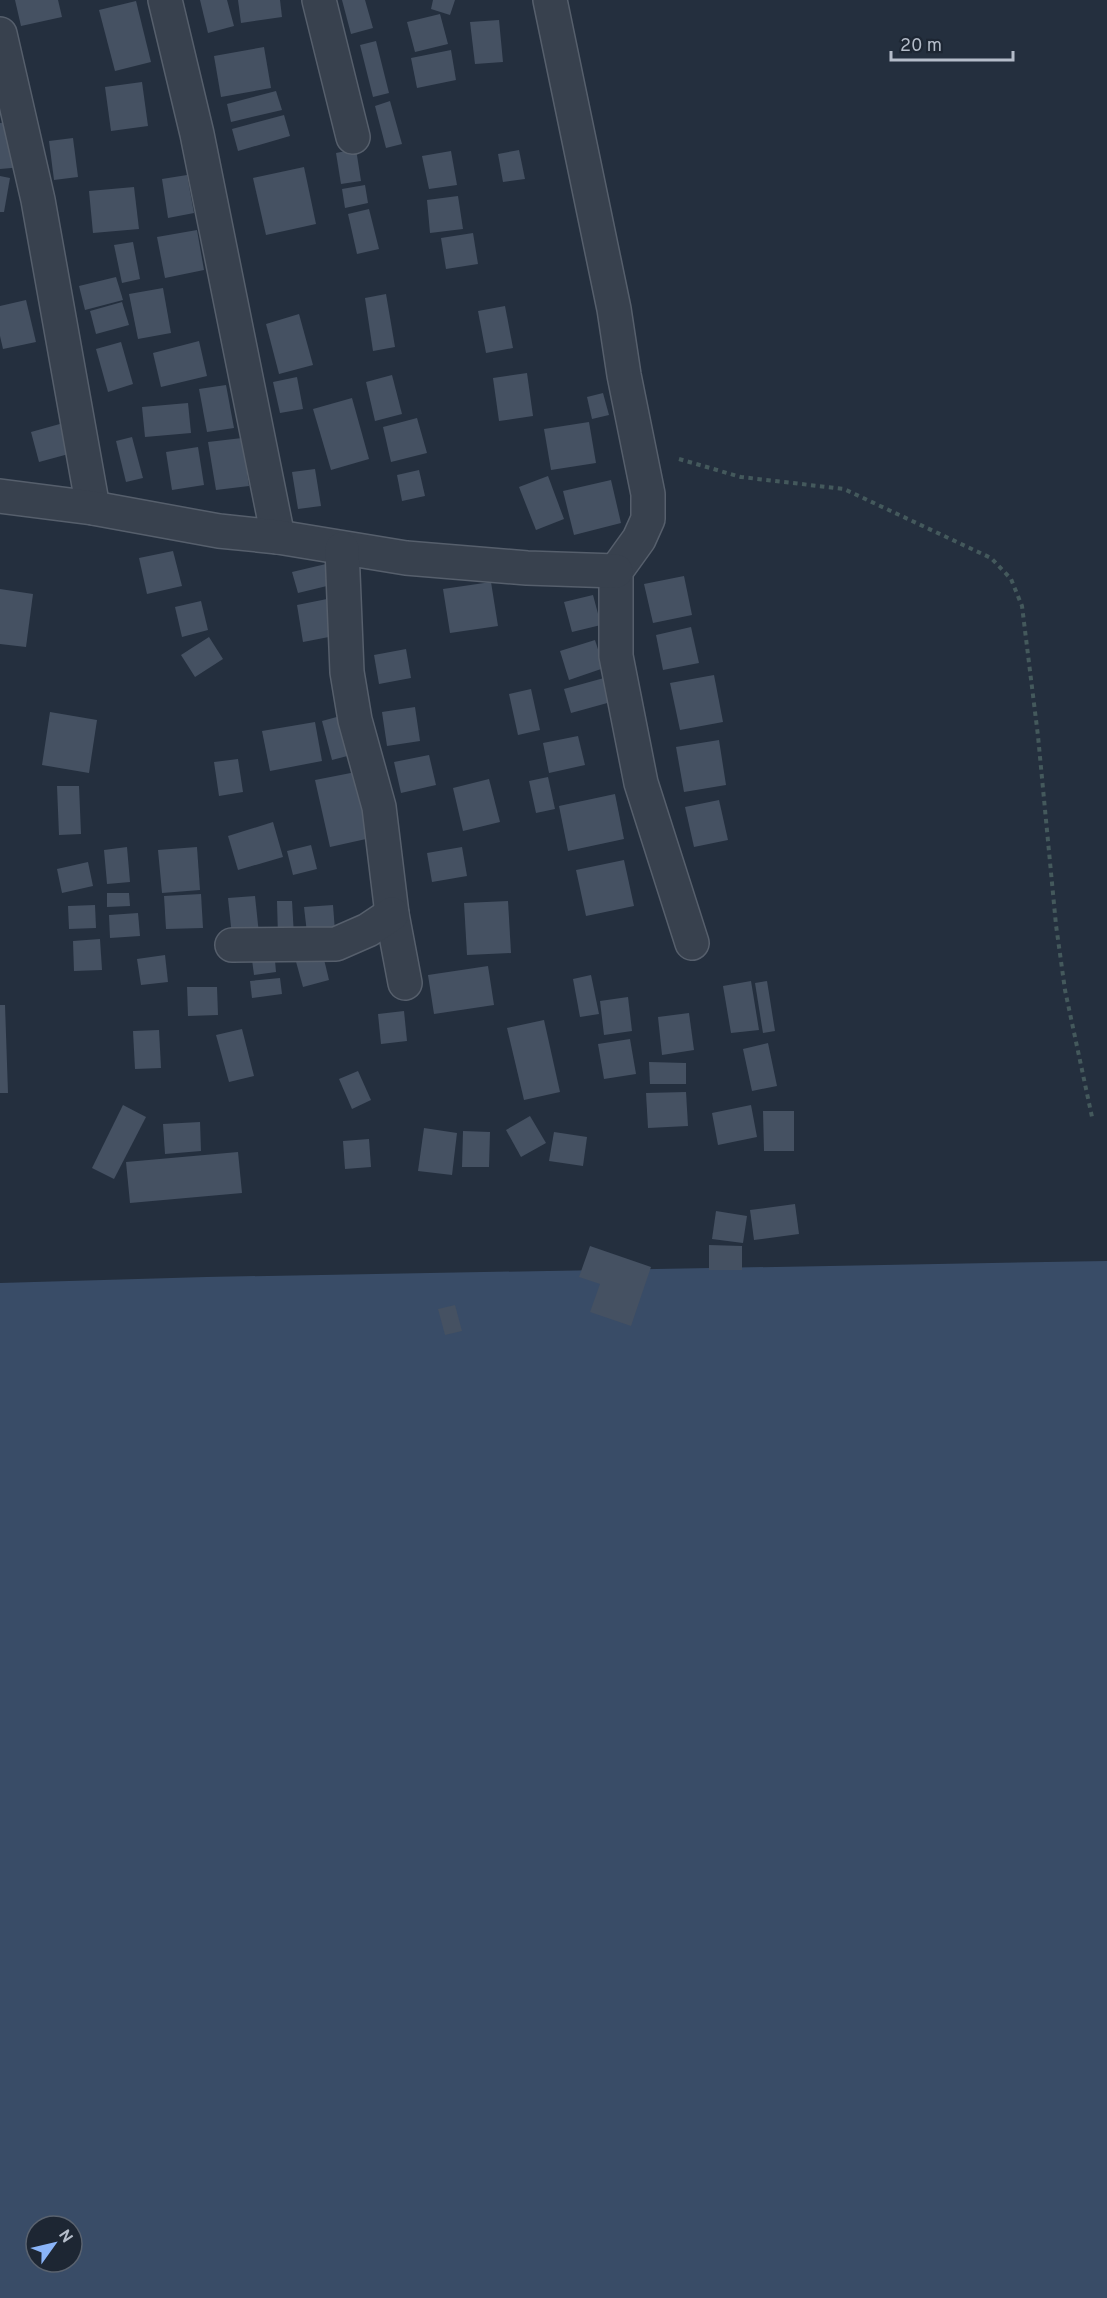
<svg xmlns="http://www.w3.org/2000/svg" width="1107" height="2298" viewBox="0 0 1107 2298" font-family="Overpass,sans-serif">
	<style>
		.water { fill: #394c67; fill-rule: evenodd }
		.building { fill: #455162 }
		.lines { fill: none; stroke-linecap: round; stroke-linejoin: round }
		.street-casing { stroke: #565f6c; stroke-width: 36 }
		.path { stroke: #44595c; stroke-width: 4; stroke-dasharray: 4.5 4.5; stroke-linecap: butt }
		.street { stroke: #38414e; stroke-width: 33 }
	</style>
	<rect width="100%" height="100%" fill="#242f3e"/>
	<path class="water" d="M 1107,1261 L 1107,2298 L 0,2298 L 0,1283 L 206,1277 ZM 36,2226 L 72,2226 L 72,2262 L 36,2262 Z"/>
	<g class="building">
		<path d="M 15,0 L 58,0 L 62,17 L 21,26 Z"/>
		<path d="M 200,0 L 227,0 L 234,26 L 208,33 Z"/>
		<path d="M 238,0 L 280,0 L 282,17 L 241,23 Z"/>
		<path d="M 342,0 L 365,0 L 373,28 L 351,34 Z"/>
		<path d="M 433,0 L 455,0 L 450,15 L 431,9 Z"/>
		<path d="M 136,1 L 151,62 L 115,71 L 99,10 Z"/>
		<path d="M 440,14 L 448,44 L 415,52 L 407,22 Z"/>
		<path d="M 499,20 L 503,62 L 475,64 L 470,22 Z"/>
		<path d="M 376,41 L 389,93 L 373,97 L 360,45 Z"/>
		<path d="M 264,47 L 271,88 L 221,97 L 214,56 Z"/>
		<path d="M 451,50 L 456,80 L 417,88 L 411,58 Z"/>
		<path d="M 142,82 L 148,126 L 111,131 L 105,87 Z"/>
		<path d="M 276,91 L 282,110 L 231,122 L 227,104 Z"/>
		<path d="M 390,101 L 402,144 L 386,148 L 375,106 Z"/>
		<path d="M 284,115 L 290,136 L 238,151 L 232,129 Z"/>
		<path d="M 18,121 L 23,167 L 0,169 L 0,123 Z"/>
		<path d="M 73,138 L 78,177 L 54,180 L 49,141 Z"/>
		<path d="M 356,149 L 361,181 L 341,184 L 336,153 Z"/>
		<path d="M 519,150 L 525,179 L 503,182 L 498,154 Z"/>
		<path d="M 451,151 L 457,185 L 429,189 L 422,156 Z"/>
		<path d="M 304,167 L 316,224 L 266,235 L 253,178 Z"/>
		<path d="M 187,175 L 194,213 L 168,218 L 162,179 Z"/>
		<path d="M 0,176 L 10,178 L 4,212 L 0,212 Z"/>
		<path d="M 365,185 L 368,203 L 345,208 L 342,189 Z"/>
		<path d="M 134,187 L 139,229 L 93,233 L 89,191 Z"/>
		<path d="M 458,196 L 463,229 L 430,233 L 427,200 Z"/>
		<path d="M 369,209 L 379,249 L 357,254 L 348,214 Z"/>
		<path d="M 197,230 L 204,270 L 165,278 L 157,237 Z"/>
		<path d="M 473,233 L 478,264 L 446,269 L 441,238 Z"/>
		<path d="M 133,242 L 140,279 L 122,283 L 114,245 Z"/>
		<path d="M 116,277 L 123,300 L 85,310 L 79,286 Z"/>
		<path d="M 163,288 L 171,333 L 138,339 L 129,294 Z"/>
		<path d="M 386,294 L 395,347 L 373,351 L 365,298 Z"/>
		<path d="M 26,300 L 36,342 L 3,349 L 0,336 L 0,306 Z"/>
		<path d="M 122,302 L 129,325 L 96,334 L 90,311 Z"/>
		<path d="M 505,306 L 513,348 L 486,353 L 478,311 Z"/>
		<path d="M 299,314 L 313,365 L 279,374 L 266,324 Z"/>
		<path d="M 199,341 L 207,376 L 161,387 L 153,353 Z"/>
		<path d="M 121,342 L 133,384 L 108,392 L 96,349 Z"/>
		<path d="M 527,373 L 533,416 L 499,421 L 493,378 Z"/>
		<path d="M 392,375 L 402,414 L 375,421 L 366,382 Z"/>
		<path d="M 297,377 L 303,409 L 280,413 L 273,382 Z"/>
		<path d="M 226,385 L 234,428 L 207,432 L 199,389 Z"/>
		<path d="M 603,393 L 609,415 L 592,419 L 587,397 Z"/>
		<path d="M 352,398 L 369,459 L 331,470 L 313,409 Z"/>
		<path d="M 188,403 L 191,433 L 145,437 L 142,407 Z"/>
		<path d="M 417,418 L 427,453 L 391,462 L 383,427 Z"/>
		<path d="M 67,422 L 76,452 L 39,462 L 31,432 Z"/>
		<path d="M 589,422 L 596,463 L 551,470 L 544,429 Z"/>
		<path d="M 132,437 L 143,478 L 126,482 L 116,441 Z"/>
		<path d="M 242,438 L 249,486 L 216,490 L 208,442 Z"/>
		<path d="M 198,447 L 204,485 L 172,490 L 166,452 Z"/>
		<path d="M 315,469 L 321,506 L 298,509 L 292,472 Z"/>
		<path d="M 419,470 L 425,496 L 402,501 L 397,475 Z"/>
		<path d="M 548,476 L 564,519 L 536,530 L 519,487 Z"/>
		<path d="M 611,480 L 621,523 L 574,535 L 563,491 Z"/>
		<path d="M 173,551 L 182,586 L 147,594 L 139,558 Z"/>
		<path d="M 326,564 L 331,585 L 298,593 L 292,572 Z"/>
		<path d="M 684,576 L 692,615 L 653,623 L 644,584 Z"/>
		<path d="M 491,582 L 498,626 L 450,633 L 443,589 Z"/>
		<path d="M 0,589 L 33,594 L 26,647 L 0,644 Z"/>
		<path d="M 593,595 L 601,625 L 572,632 L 564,602 Z"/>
		<path d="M 327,599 L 334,636 L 303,642 L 297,605 Z"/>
		<path d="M 201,601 L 208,630 L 182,637 L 175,607 Z"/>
		<path d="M 691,627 L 699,663 L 663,670 L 656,635 Z"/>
		<path d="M 209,637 L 223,659 L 195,677 L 181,655 Z"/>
		<path d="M 595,640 L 604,668 L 569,680 L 560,651 Z"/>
		<path d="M 406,649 L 411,678 L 379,684 L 374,655 Z"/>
		<path d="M 714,675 L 723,722 L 680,730 L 670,683 Z"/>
		<path d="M 604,678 L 611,702 L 571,713 L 564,689 Z"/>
		<path d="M 531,689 L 540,730 L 518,735 L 509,694 Z"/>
		<path d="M 415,707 L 420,741 L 387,746 L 382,712 Z"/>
		<path d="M 50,712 L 97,720 L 89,773 L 42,765 Z"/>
		<path d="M 344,715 L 355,754 L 332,760 L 322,721 Z"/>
		<path d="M 315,722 L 322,761 L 270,771 L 262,731 Z"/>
		<path d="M 578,736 L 585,765 L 549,773 L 543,743 Z"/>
		<path d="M 719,740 L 726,785 L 684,792 L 676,747 Z"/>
		<path d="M 429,755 L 436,785 L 401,793 L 394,762 Z"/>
		<path d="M 238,759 L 243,792 L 219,796 L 214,762 Z"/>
		<path d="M 361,771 L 375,837 L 330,847 L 315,780 Z"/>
		<path d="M 548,777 L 555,809 L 536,813 L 529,781 Z"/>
		<path d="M 489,779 L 500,822 L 463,831 L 453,788 Z"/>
		<path d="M 57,786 L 79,786 L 81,834 L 59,835 Z"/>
		<path d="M 615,794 L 624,839 L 568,851 L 559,806 Z"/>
		<path d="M 719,800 L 728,840 L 694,847 L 685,807 Z"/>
		<path d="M 273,822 L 283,857 L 238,870 L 228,836 Z"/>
		<path d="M 311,845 L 317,869 L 293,875 L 287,851 Z"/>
		<path d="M 127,847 L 130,882 L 107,884 L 104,850 Z"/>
		<path d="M 197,847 L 200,890 L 162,893 L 158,850 Z"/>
		<path d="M 462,847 L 467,876 L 432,882 L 427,853 Z"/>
		<path d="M 624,860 L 634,906 L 586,916 L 576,870 Z"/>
		<path d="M 88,862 L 93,886 L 62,893 L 57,869 Z"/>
		<path d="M 107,893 L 129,893 L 130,906 L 107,907 Z"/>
		<path d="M 201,894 L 203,928 L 166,929 L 164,896 Z"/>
		<path d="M 255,896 L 259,934 L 232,936 L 228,898 Z"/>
		<path d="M 277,901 L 292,901 L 294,936 L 278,937 Z"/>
		<path d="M 508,901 L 511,953 L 467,955 L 464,903 Z"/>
		<path d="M 95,905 L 96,928 L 69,929 L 68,906 Z"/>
		<path d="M 333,905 L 335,931 L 307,933 L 304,907 Z"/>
		<path d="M 138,913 L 140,936 L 110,938 L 109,915 Z"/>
		<path d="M 100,939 L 102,970 L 74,971 L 73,941 Z"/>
		<path d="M 274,949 L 276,972 L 254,975 L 251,952 Z"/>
		<path d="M 322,951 L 329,980 L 303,987 L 295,958 Z"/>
		<path d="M 165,955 L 168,982 L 141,985 L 137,959 Z"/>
		<path d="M 488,966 L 494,1005 L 434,1014 L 428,975 Z"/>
		<path d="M 591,975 L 599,1014 L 580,1017 L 573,979 Z"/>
		<path d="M 280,978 L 282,994 L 252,998 L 250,981 Z"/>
		<path d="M 751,981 L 759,1030 L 731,1033 L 723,986 Z"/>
		<path d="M 767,981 L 775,1031 L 763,1033 L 755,983 Z"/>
		<path d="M 187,987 L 217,987 L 218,1015 L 188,1016 Z"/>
		<path d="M 628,997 L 632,1031 L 604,1035 L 600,1001 Z"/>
		<path d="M 0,1005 L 5,1005 L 8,1093 L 0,1093 Z"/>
		<path d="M 404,1011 L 407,1041 L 381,1044 L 378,1014 Z"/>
		<path d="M 689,1013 L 694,1050 L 662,1055 L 658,1017 Z"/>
		<path d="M 544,1020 L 560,1092 L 524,1100 L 507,1028 Z"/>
		<path d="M 242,1029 L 254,1076 L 229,1082 L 216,1035 Z"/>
		<path d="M 159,1030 L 161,1068 L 135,1069 L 133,1031 Z"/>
		<path d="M 630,1039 L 636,1074 L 604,1079 L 598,1044 Z"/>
		<path d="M 768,1043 L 777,1086 L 752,1091 L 743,1049 Z"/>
		<path d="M 649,1062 L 686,1063 L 686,1084 L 650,1084 Z"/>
		<path d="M 358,1071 L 371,1100 L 352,1109 L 339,1079 Z"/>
		<path d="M 686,1092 L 688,1126 L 648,1128 L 646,1093 Z"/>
		<path d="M 123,1105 L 146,1117 L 114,1179 L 92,1168 Z"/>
		<path d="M 751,1105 L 757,1137 L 718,1145 L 712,1113 Z"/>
		<path d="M 763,1111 L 794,1111 L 794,1151 L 764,1151 Z"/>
		<path d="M 530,1116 L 546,1143 L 521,1157 L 506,1130 Z"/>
		<path d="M 200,1122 L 201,1151 L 165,1154 L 163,1124 Z"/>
		<path d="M 424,1128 L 457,1133 L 452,1175 L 418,1171 Z"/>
		<path d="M 463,1131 L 490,1132 L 489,1167 L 462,1167 Z"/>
		<path d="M 554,1132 L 587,1137 L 583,1166 L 549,1161 Z"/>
		<path d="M 369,1139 L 371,1167 L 345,1169 L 343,1141 Z"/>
		<path d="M 238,1152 L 242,1193 L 130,1203 L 126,1162 Z"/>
		<path d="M 795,1204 L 799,1234 L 754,1240 L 750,1210 Z"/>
		<path d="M 716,1211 L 747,1216 L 743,1243 L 712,1239 Z"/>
		<path d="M 709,1245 L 742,1246 L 742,1270 L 709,1270 Z"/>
		<path d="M 590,1246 L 651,1267 L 631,1326 L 590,1312 L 600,1284 L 579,1277 Z"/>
		<path d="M 455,1305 L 462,1331 L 445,1335 L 438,1309 Z"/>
	</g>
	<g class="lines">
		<defs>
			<g id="street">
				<path d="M 165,0 L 197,134 L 278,537"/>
				<path d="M 319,0 L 353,137"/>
				<path d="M 550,0 L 614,309 L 624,375 L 648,494 L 648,519 L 639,539 L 616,571 L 616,656 L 641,783 L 692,943"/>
				<path d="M 0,34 L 38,200 L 93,508"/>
				<path d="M 0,496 L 93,508 L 219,531 L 278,537 L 406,558 L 527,568 L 616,571"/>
				<path d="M 342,549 L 347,672 L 355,720 L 379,807 L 392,914 L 405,983"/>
				<path d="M 232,945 L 336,944 L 368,930 L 392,914"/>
			</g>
		</defs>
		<use href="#street" class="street-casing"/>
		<path class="path" d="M 679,459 L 741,477 L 844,489 L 991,558 L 1011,579 L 1022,606 L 1038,736 L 1056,925 L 1065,990 L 1092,1117"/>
		<use href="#street" class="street"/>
	</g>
	<g transform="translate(54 2244) rotate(56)"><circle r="28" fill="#1d2633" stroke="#59626f" stroke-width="1.5"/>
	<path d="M0-4.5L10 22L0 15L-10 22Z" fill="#8ab4f8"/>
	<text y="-9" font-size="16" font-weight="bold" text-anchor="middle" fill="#b4bcc9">N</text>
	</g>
	<path d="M891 51v9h122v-9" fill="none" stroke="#b4bcc9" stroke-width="3"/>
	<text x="900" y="51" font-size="18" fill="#b4bcc9" stroke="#1d2633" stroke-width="4.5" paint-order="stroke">20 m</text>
</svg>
